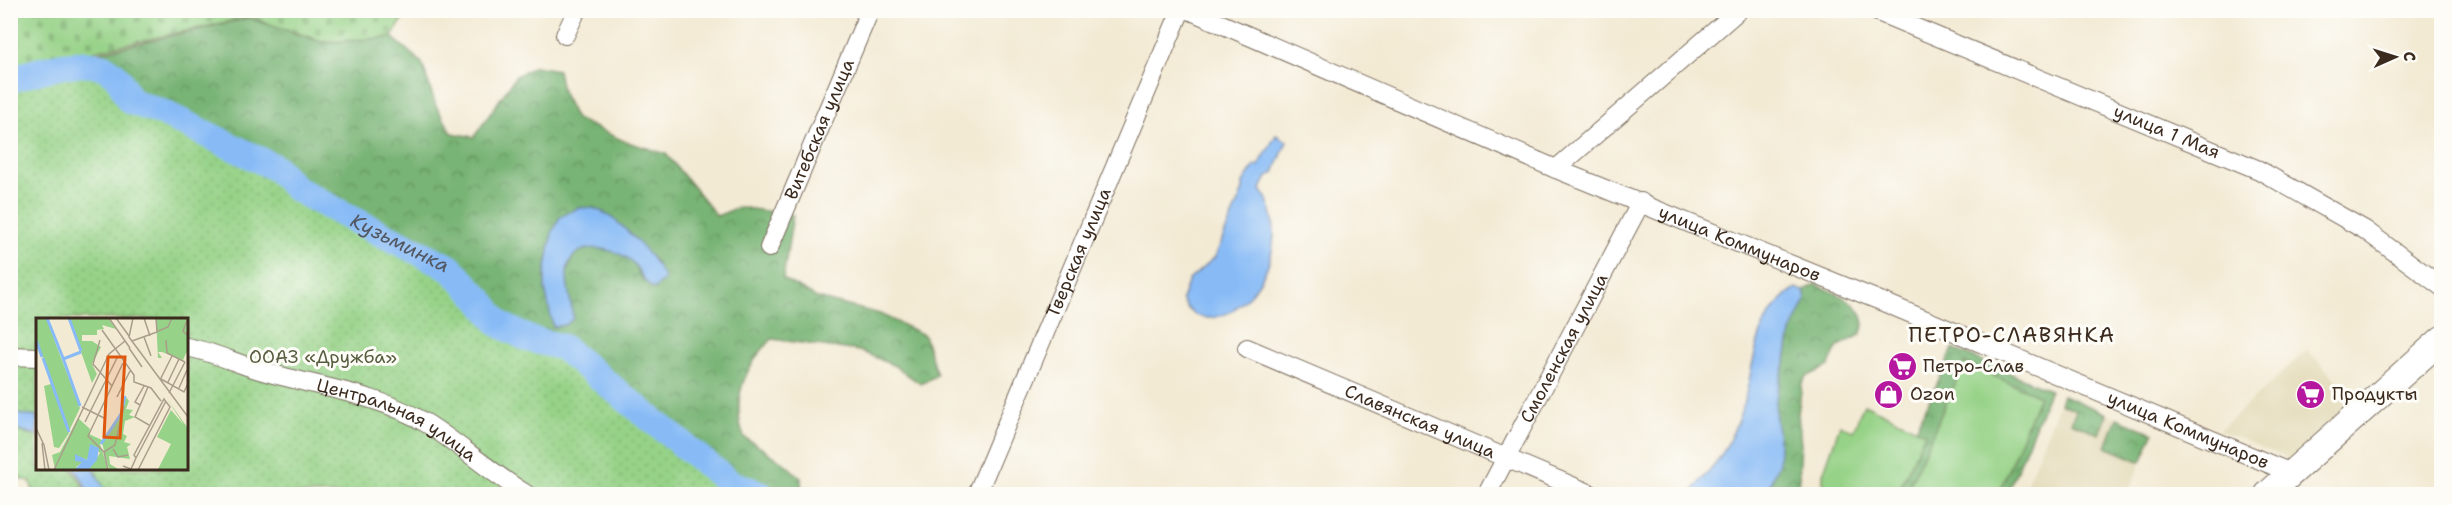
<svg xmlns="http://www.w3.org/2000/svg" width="2452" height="505" viewBox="0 0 2452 505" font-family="'Shantell Sans',sans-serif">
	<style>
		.built { fill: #e4dbba }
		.forest { fill: url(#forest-crowns); stroke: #5a6f49; stroke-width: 1.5; fill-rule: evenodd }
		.cemetery { fill: url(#cemetery-stones); stroke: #687e52; stroke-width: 1.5 }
		.park { fill: #96d287; stroke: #687e52; stroke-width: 1.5 }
		.garden { fill: url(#garden-dots); stroke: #687e52; stroke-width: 1.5 }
		.water { fill: #88bbf6; stroke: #62728a; stroke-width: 1.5 }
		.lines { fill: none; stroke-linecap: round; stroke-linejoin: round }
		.river { stroke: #88bbf6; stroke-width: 27 }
		.street-casing { stroke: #7b6d5e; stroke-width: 20 }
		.secondary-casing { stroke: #7b6d5e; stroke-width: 28 }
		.street { stroke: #fff; stroke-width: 18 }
		.secondary { stroke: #fff; stroke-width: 26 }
		.labels { text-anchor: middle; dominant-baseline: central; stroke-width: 6; stroke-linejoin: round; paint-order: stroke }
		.street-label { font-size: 18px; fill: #3b2a1e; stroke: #fdfcf7 }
		.park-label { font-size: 18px; fill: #565c3e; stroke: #fdfcf7 }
		.poi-label { font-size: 18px; fill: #3b2a1e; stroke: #fdfcf7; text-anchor: start }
		.water-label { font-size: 20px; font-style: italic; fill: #52565f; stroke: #fdfcf7 }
		.quarter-label { font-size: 21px; letter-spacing: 1.5px; fill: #3b2a1e; stroke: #fdfcf7 }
		.inset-river { fill: none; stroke: #88bbf6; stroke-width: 3 }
		.inset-road { fill: none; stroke: #a99d8b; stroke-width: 1.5 }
		.view { fill: #df570d; fill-opacity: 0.15; stroke: #df570d; stroke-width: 3 }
		.inset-edge { fill: none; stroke: #3b2a1e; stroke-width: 3 }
	</style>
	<defs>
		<pattern id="forest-crowns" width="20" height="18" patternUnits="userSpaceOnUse" patternTransform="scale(1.5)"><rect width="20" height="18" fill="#78b474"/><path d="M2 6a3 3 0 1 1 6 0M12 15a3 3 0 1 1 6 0" fill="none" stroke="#64935f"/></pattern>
		<pattern id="cemetery-stones" width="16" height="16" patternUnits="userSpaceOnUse" patternTransform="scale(1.5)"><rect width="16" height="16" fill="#96d287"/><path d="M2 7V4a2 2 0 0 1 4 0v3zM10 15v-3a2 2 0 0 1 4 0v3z" fill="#82b474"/></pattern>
		<pattern id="garden-dots" width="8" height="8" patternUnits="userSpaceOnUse" patternTransform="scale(1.5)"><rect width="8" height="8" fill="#96d287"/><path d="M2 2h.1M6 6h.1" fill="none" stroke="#82b474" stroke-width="1.8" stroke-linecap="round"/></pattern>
	</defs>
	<rect width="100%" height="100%" fill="#fdfcf7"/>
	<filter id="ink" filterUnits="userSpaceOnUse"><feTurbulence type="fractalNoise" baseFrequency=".0167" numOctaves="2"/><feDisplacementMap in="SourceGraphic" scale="12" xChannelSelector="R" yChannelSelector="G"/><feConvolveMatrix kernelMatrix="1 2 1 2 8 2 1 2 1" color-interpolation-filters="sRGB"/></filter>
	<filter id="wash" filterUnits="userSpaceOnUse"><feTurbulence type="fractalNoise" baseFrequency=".008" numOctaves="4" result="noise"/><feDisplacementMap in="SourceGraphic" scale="24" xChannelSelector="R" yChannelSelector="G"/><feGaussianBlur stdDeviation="1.35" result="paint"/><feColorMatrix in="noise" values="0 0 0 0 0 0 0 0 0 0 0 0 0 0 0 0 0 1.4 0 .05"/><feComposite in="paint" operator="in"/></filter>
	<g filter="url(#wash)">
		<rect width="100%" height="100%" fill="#f3ead4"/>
		<g class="built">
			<path d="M 2307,350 L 2355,400 L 2293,461 L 2219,430 Z"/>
			<path d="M 2063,395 L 2153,433 L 2128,494 L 2030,494 L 2023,492 Z"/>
		</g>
		<g class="forest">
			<path d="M 249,18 L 325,43 L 392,37 L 422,63 L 436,106 L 452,133 L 474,137 L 516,76 L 535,66 L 558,70 L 562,91 L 576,119 L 624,141 L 666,154 L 717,216 L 739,207 L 793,215 L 783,279 L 817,298 L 880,314 L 924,335 L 937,375 L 921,384 L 893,365 L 860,351 L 772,339 C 752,359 737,385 739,414 C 739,422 742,430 744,437 L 783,462 L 801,478 L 802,494 L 760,494 L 730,483 L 562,347 L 529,339 L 499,324 L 480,299 L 449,267 L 348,217 L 295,188 L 276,168 L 163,113 L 130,101 L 115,74 L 93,64 L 87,55 ZM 610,217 L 657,263 L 644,282 L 633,262 L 614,251 L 595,248 L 582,250 L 573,256 L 567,272 L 545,289 L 545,274 L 548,255 Z"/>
			<path d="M 1815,284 C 1837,294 1874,305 1860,335 C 1838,348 1838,340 1829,366 L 1806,377 L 1802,383 L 1798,414 L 1801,445 L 1798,494 L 1767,494 L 1773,479 L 1780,448 L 1775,411 L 1777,391 L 1786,360 L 1791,332 L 1806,300 L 1804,291 Z"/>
			<path d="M 1953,349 L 2050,390 L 2007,494 L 1998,494 L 2039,396 L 1964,363 L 1906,494 L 1897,494 L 1925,433 L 1916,429 Z"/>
			<path d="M 2063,395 L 2107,414 L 2099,434 L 2071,422 L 2076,410 L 2060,403 Z"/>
			<path d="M 2117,418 L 2153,433 L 2141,462 L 2106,447 Z"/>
		</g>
		<path class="cemetery" d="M 11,10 L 408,10 L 408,11 L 392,37 L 325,42 L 249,17 L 17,68 L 11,67 Z"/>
		<g class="park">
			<path d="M 1964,363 L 2039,396 L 1998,494 L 1906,494 Z"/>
			<path d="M 1864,404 L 1925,433 L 1897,494 L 1823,494 L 1823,474 L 1840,425 L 1853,431 Z"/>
		</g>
		<g class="garden">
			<path d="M 74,64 C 110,64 113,72 130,101 L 163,113 L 276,168 L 295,188 L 348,217 L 449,267 L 480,299 L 499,324 L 529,339 L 562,347 L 730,483 L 760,494 L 107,494 L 93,468 L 186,468 L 186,319 L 38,319 L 37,417 L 11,413 L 11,80 L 40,70 Z"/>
			<path d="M 11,429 L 37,437 L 38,468 L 71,468 L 81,482 L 86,494 L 34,494 L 30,481 L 11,477 Z"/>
		</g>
		<g class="water">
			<path d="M 1276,135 L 1287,141 L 1274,173 L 1267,177 L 1261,189 C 1309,264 1210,359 1182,299 L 1189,280 L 1215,257 L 1243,190 L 1243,183 L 1255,165 L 1258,167 Z"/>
			<path d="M 578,208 C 582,208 588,207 592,208 C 618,214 653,257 665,279 L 654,289 C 639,279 641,269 631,261 C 612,246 570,239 567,272 C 566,287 572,304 573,319 L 565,325 L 553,327 L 545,289 L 545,274 L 552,233 L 560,217 Z"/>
			<path d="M 1796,288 L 1804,291 L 1806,300 L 1791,332 L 1786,360 L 1777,391 L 1775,411 L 1780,448 L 1779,462 L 1766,494 L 1692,494 C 1698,480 1708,474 1717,462 C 1725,450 1733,433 1738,420 C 1757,373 1748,319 1796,288 Z"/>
			<path d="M 11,413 L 37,417 L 37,435 L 11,428 Z"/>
			<path d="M 74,468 L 93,468 L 107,494 L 88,494 L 83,481 Z"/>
		</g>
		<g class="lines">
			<path class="river" id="s1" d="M 10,80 C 36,71 95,51 116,76 C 122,82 125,93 130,101 L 163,113 L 276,168 L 295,188 L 348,217 L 449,267 L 480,299 L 499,324 L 529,339 L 562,347 L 730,483 L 760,494"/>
		</g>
	</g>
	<g filter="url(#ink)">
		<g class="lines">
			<defs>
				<g id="street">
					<path id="s2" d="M 1189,10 L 1556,169 L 1883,302 L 2291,473"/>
					<path id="s3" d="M 1873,10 L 2259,170 L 2365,230 L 2442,287"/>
					<path d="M 565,35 L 577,10"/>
					<path d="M 1556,169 L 1739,10"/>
					<path id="s4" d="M 769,248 L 870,10"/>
					<path id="s5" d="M 186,347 C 210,351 233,362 256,369 C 310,386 377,393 426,423 C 461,445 491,473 526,494"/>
					<path id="s6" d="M 1247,348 L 1591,494"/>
					<path d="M 10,356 L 38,357"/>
					<path id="s7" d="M 977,494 L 1181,10"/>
					<path id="s8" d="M 1487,494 L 1641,202"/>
				</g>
				<path id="secondary" d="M 2268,494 L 2442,339"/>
			</defs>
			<use href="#street" class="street-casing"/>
			<use href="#secondary" class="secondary-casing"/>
			<use href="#street" class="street"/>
			<use href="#secondary" class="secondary"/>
		</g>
	</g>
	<defs>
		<symbol id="supermarket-disc" viewBox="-11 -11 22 22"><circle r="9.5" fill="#b5179e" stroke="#fdfcf7"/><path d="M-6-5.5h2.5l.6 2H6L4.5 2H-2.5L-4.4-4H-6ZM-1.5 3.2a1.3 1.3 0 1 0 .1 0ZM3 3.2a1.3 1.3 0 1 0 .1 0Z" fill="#fff"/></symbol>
		<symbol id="shop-disc" viewBox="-11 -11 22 22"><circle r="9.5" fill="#b5179e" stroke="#fdfcf7"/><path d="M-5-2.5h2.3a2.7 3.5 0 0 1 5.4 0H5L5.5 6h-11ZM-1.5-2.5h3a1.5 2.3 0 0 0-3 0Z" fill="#fff"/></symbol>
	</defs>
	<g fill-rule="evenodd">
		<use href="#supermarket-disc" x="1886" y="350" width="33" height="33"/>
		<use href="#shop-disc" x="1872" y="378" width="33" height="33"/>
		<use href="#supermarket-disc" x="2294" y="378" width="33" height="33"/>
	</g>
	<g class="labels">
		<g class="street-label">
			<text stroke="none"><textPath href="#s4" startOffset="129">Витебская улица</textPath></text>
			<text stroke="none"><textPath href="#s3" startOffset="318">улица 1 Мая</textPath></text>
			<text stroke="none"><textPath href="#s2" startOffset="598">улица Коммунаров</textPath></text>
			<text stroke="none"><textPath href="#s7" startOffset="262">Тверская улица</textPath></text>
			<text stroke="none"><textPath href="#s8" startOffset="165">Смоленская улица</textPath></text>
			<text stroke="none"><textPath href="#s6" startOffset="188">Славянская улица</textPath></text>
			<text stroke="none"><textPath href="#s5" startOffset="224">Центральная улица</textPath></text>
			<text stroke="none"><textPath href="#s2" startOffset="1084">улица Коммунаров</textPath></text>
		</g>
		<g class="park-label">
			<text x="323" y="357">ООАЗ «Дружба»</text>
		</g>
		<g class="poi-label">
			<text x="1923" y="366">Петро-Слав</text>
			<text x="1910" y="394">Ozon</text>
			<text x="2332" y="394">Продукты</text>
		</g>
		<g class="water-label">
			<text stroke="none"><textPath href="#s1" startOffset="447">Кузьминка</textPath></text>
		</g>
		<g class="quarter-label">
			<text x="2012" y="335">ПЕТРО-СЛАВЯНКА</text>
		</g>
	</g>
	<g transform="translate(36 318)">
		<rect width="152" height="152" fill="#f3ead4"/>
		<path d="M 0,0 L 10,0 L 44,90 L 33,113 L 0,20 ZM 33,0 L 72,0 L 80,11 L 66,7 L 68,11 L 61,12 L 61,17 L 46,17 L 46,23 L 56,23 L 65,29 L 56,46 L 61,56 L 56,65 ZM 15,66 L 33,115 L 23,130 L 18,129 L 8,68 ZM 131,81 L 151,109 L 151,151 L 122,151 L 135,126 L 121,119 L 135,92 L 148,107 ZM 42,100 L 54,111 L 53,116 L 68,123 L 64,126 L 72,151 L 53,151 L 64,135 L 56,127 L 51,142 L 41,138 L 47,144 L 40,149 L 43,151 L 19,151 L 16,137 L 24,134 Z" fill="#96d287"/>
		<path d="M 120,0 L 151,0 L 151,33 L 147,42 L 126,34 L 122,34 L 126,40 L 122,40 ZM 90,79 L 93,83 L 90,91 L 97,92 L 93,97 L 99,99 L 89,103 L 87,116 L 91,118 L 88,124 L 95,126 L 91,129 L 94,141 L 73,138 L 74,146 L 82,151 L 73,151 L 66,125 L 85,96 Z" fill="#96d287"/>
		<path d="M 54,126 L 63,130 L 61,142 L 53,151 L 39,151 L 46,144 L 39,143 L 39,136 L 51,142 Z" fill="#88bbf6"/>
		<path class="inset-river" d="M 11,0 L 27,40M 33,0 L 45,33M 0,22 L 6,39M 7,40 L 33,114M 27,40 L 44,88M 27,41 L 45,34M 65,126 L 85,96 L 89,78"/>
		<path class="inset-road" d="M 73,0 L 94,30M 80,0 L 93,18M 97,0 L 93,19 L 152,99M 108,0 L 114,18M 152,0 L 147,13 L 152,18M 66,12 L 98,57 L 98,64 L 115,70 L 125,83M 122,13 L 132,9 L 136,0M 108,19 L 115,38M 64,22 L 57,46 L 76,68M 130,22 L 131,35 L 149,44M 96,23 L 121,14 L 120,0M 93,30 L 106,49M 125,61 L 148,74 L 152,65M 124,62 L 136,38M 132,64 L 143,41M 112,69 L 99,99 L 113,107M 143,70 L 151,52M 133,75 L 149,44M 81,79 L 94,53M 104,87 L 99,84 L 108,68M 46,89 L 70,101M 49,104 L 82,38M 0,110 L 8,127 L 13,152M 6,125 L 9,152M 77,131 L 82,139 L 92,137M 68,134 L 79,127 L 88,88M 100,140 L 98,137 L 128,81 L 134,89 L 102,152M 100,140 L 130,83M 87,148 L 95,151 L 100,140M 18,152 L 73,36 L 89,23M 72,152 L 68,134 L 52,118 L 87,45"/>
		<path class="view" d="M 72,39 L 89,39 L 84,120 L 68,119 Z"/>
		<rect width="152" height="152" class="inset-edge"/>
	</g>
	<rect width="2452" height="505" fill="none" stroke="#fdfcf7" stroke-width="36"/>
	<g transform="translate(2395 57) rotate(87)" stroke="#fdfcf7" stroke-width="4.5" paint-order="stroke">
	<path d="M0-4.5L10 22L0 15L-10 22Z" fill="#3b2a1e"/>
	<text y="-9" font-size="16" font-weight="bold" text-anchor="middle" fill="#3b2a1e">С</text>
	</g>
</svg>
